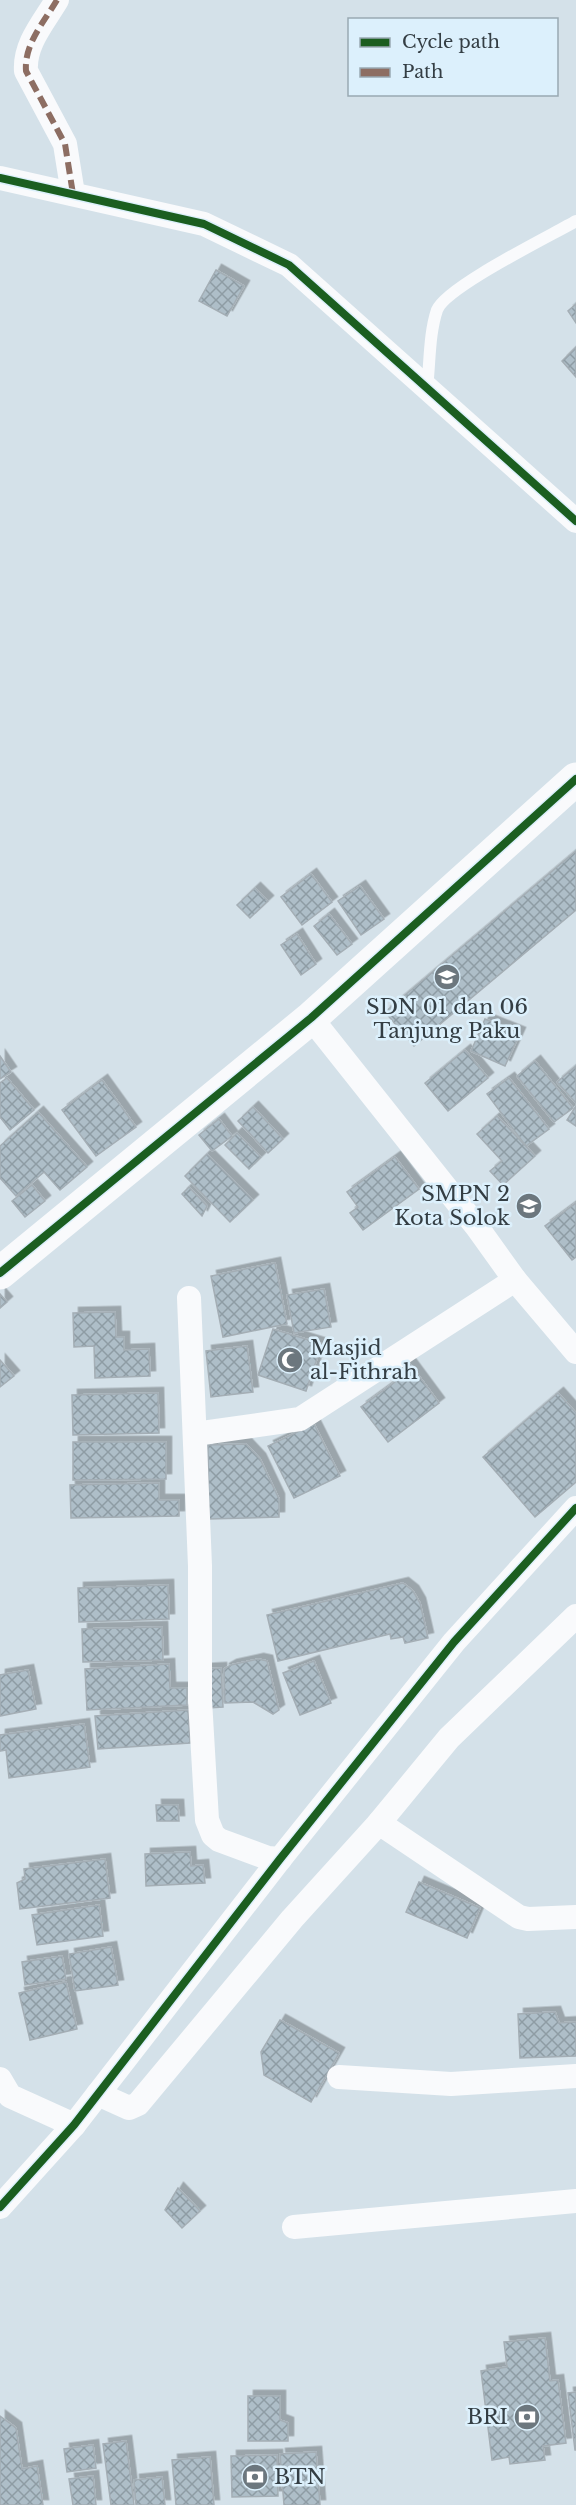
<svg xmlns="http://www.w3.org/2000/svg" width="576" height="2505" viewBox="0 0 576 2505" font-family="'Libre Baskerville',serif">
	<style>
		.building { fill: url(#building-cross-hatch); stroke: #a4aeb5; stroke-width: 1.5; filter: url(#shadow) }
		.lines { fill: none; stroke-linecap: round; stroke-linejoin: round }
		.lane { stroke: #f9fafc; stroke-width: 12 }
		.street { stroke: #f9fafc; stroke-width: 24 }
		.secondary { stroke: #f9fafc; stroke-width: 33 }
		.quiet { stroke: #8d6e63; stroke-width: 6; stroke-dasharray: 12 6; stroke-linecap: butt }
		.cycleway-casing { stroke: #dcf0fc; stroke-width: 11 }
		.cycleway { stroke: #1b5e20; stroke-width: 8 }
		.labels { text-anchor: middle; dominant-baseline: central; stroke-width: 5; stroke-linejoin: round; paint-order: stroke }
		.poi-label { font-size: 21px; fill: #343e44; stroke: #dcf0fc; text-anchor: end }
	</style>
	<defs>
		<pattern id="building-cross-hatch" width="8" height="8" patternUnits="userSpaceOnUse" patternTransform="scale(1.5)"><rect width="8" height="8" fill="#aebec8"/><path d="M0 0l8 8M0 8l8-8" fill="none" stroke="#8e9ca4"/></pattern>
		<filter id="shadow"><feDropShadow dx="5.5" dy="-5.5" stdDeviation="0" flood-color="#0004"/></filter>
	</defs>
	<rect width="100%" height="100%" fill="#d4e1e9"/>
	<g class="building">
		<path d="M 216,270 L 244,286 L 227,316 L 199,301 Z"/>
		<path d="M 576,304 L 576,323 L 568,311 Z"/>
		<path d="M 576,347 L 576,377 L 562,361 Z"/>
		<path d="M 576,851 L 576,910 L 414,1046 L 385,1012 Z"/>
		<path d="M 311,874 L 332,902 L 302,925 L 281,897 Z"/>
		<path d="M 360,886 L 384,919 L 361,935 L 338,901 Z"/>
		<path d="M 255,888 L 268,901 L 250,918 L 237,905 Z"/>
		<path d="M 329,914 L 352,944 L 337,955 L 314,926 Z"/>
		<path d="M 297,934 L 316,964 L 301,975 L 281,945 Z"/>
		<path d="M 485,1019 L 520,1033 L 505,1066 L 471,1051 Z"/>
		<path d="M 465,1050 L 488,1078 L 448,1111 L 425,1083 Z"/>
		<path d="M 0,1056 L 11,1072 L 0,1079 Z"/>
		<path d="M 535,1061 L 573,1108 L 554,1122 L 517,1076 Z"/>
		<path d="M 576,1066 L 576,1103 L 557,1082 Z"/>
		<path d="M 7,1078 L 34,1110 L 10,1130 L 0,1117 L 0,1083 Z"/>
		<path d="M 509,1078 L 549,1129 L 526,1146 L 487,1094 Z"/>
		<path d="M 102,1080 L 136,1127 L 96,1156 L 62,1110 Z"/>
		<path d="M 576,1106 L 576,1126 L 567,1120 Z"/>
		<path d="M 253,1107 L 283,1139 L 268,1153 L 238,1121 Z"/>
		<path d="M 38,1112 L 87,1167 L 60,1190 L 44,1172 L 16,1196 L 0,1178 L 0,1146 Z"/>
		<path d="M 497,1116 L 535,1156 L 503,1185 L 490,1171 L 502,1161 L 477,1134 Z"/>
		<path d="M 219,1119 L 232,1136 L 212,1151 L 199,1135 Z"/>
		<path d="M 237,1133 L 261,1157 L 249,1169 L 225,1145 Z"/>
		<path d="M 207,1154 L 253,1200 L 230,1222 L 185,1176 Z"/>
		<path d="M 395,1157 L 419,1189 L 363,1230 L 350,1213 L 358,1207 L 347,1192 Z"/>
		<path d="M 32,1185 L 45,1201 L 25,1217 L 12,1201 Z"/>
		<path d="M 189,1187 L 207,1206 L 202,1216 L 182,1194 Z"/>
		<path d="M 576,1203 L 576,1257 L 572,1260 L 545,1226 Z"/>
		<path d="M 275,1263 L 287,1324 L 223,1337 L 211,1276 Z"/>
		<path d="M 324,1289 L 331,1327 L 294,1333 L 287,1295 Z"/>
		<path d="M 0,1294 L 7,1302 L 0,1308 Z"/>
		<path d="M 115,1312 L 116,1337 L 124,1337 L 124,1350 L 149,1349 L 150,1376 L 95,1378 L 94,1346 L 74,1347 L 73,1313 Z"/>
		<path d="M 273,1329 L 322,1344 L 306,1391 L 258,1375 Z"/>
		<path d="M 247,1346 L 253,1392 L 211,1397 L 206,1351 Z"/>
		<path d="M 0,1360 L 14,1376 L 0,1387 Z"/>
		<path d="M 410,1364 L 439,1403 L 388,1442 L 361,1407 L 395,1382 L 394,1376 Z"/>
		<path d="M 158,1393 L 159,1433 L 73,1435 L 72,1395 Z"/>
		<path d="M 558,1393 L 576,1413 L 576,1482 L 535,1517 L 483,1457 Z"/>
		<path d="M 314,1424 L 340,1476 L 294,1498 L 268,1446 Z"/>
		<path d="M 73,1442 L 166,1442 L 166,1479 L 73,1480 Z"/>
		<path d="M 246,1444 L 260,1459 L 279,1499 L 279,1517 L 209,1519 L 208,1445 Z"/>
		<path d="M 159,1483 L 159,1500 L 179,1500 L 179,1516 L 71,1518 L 70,1485 Z"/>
		<path d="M 403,1583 L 413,1591 L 420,1603 L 428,1638 L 405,1643 L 403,1637 L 391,1639 L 390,1634 L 278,1661 L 267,1615 Z"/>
		<path d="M 168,1585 L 169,1619 L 79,1622 L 78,1588 Z"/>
		<path d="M 162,1627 L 163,1660 L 83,1662 L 82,1629 Z"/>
		<path d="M 258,1659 L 267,1661 L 279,1710 L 273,1714 L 253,1702 L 225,1703 L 224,1669 L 231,1665 Z"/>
		<path d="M 314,1661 L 331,1703 L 300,1715 L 283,1673 Z"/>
		<path d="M 169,1664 L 170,1688 L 187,1688 L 187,1705 L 87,1710 L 85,1669 Z"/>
		<path d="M 221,1668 L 223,1707 L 208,1708 L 205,1669 Z"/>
		<path d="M 28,1670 L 36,1709 L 0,1716 L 0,1675 Z"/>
		<path d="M 188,1710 L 190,1743 L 98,1749 L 95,1716 Z"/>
		<path d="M 84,1724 L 90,1767 L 9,1778 L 6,1750 L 0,1751 L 0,1735 Z"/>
		<path d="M 156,1805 L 178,1805 L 179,1821 L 157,1821 Z"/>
		<path d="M 190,1852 L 191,1866 L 203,1865 L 205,1883 L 146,1886 L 145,1854 Z"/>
		<path d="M 105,1859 L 110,1898 L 20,1909 L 17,1883 L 25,1879 L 24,1869 Z"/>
		<path d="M 419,1882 L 480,1908 L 467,1938 L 406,1912 Z"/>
		<path d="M 99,1905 L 103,1936 L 37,1945 L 32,1915 Z"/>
		<path d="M 111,1947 L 118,1985 L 75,1991 L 69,1954 Z"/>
		<path d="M 62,1956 L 66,1979 L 25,1985 L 22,1962 Z"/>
		<path d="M 66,1982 L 77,2029 L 30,2040 L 19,1993 Z"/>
		<path d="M 555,2012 L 559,2023 L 576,2022 L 576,2056 L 520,2058 L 518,2014 Z"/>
		<path d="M 280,2020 L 339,2053 L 311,2102 L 264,2075 L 261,2052 Z"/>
		<path d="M 178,2188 L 200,2211 L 182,2228 L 165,2210 Z"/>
		<path d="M 545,2338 L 550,2381 L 558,2380 L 566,2443 L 543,2446 L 545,2460 L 510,2464 L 509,2457 L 492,2460 L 481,2371 L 507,2367 L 504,2342 Z"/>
		<path d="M 576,2392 L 576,2450 L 575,2450 L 568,2393 Z"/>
		<path d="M 248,2396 L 280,2396 L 280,2420 L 288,2423 L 288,2441 L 248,2441 Z"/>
		<path d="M 0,2416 L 16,2428 L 22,2469 L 37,2466 L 43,2505 L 0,2505 Z"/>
		<path d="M 126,2441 L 134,2505 L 111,2505 L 103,2444 Z"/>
		<path d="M 93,2445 L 96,2468 L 67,2472 L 64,2449 Z"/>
		<path d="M 316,2452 L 320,2505 L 284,2505 L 280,2454 Z"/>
		<path d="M 277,2455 L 278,2496 L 232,2497 L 231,2456 Z"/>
		<path d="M 210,2457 L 214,2505 L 176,2505 L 172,2460 Z"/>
		<path d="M 93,2476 L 96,2505 L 73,2505 L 69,2479 Z"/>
		<path d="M 162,2477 L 165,2505 L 136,2505 L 134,2480 Z"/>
	</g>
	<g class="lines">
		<path class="lane" d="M 427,388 C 430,363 429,334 437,310 C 446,287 550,236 576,221"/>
		<g class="street">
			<path d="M 57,0 C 44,22 24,44 26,71 L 65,144 L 73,194"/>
			<path d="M 0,178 L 204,224 L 289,265 L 576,521"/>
			<path d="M 311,1018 L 477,1227 L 515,1280 L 576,1352"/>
			<path d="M 189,1298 L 200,1566 L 200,1700 L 207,1820 L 213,1835 L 219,1840 L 268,1858 L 280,1859"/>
			<path d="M 195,1434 L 300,1419 L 515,1280"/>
			<path d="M 379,1823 L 519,1917 L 528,1919 L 576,1917"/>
			<path d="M 339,2077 L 451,2084 L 576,2076"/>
			<path d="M 0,2079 L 10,2096 L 74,2125"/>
			<path d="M 98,2094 L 129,2108 L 138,2104 L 292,1919 L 379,1823 L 449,1738 L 576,1616"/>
			<path d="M 0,2207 L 74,2125 L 280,1859 L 454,1642 L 576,1508"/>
			<path d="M 294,2227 L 576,2201"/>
		</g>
		<path class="secondary" d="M 0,1273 L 311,1018 L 576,779"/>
		<path class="quiet" d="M 57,0 C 44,22 24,44 26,71 L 65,144 L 73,194"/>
		<defs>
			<g id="cycleway">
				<path d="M 0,178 L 204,224 L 289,265 L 576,521"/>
				<path d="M 0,1273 L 311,1018 L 576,779"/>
				<path d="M 0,2207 L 74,2125 L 280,1859 L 454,1642 L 576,1508"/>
			</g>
		</defs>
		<use href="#cycleway" class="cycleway-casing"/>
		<use href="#cycleway" class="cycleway"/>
	</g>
	<defs>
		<symbol id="school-disc" viewBox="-11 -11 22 22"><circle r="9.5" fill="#6c777e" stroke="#dcf0fc"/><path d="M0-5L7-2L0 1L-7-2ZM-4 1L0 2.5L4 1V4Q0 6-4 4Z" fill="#fff"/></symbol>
		<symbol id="mosque-disc" viewBox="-11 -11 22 22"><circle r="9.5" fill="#6c777e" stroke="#dcf0fc"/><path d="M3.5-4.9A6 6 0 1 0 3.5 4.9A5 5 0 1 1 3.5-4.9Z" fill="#fff"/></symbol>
		<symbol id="bank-disc" viewBox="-11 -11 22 22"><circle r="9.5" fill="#6c777e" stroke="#dcf0fc"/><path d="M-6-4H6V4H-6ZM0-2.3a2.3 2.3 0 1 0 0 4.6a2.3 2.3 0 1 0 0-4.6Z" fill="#fff"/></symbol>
	</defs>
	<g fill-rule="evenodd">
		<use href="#school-disc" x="432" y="962" width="30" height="30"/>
		<use href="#school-disc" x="514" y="1191" width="30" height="30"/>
		<use href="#mosque-disc" x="275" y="1345" width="30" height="30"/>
		<use href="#bank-disc" x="512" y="2402" width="30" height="30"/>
		<use href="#bank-disc" x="240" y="2462" width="30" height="30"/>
	</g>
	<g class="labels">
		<g class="poi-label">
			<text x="447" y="1007" text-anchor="middle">SDN 01 dan 06<tspan x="447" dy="24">Tanjung Paku</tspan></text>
			<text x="510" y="1194">SMPN 2<tspan x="510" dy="24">Kota Solok</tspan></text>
			<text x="310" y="1348" text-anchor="start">Masjid<tspan x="310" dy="24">al-Fithrah</tspan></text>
			<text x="508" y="2417">BRI</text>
			<text x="274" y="2477" text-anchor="start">BTN</text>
		</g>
	</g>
	<rect x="348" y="18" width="210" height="78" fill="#dcf0fc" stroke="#99a9b2" stroke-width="1.5"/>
	<rect x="360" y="38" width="30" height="9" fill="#1b5e20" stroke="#99a9b2" stroke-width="1.5"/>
	<text x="402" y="48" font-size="18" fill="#343e44">Cycle path</text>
	<rect x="360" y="68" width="30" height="9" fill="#8d6e63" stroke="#99a9b2" stroke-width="1.5"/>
	<text x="402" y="78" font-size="18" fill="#343e44">Path</text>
</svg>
